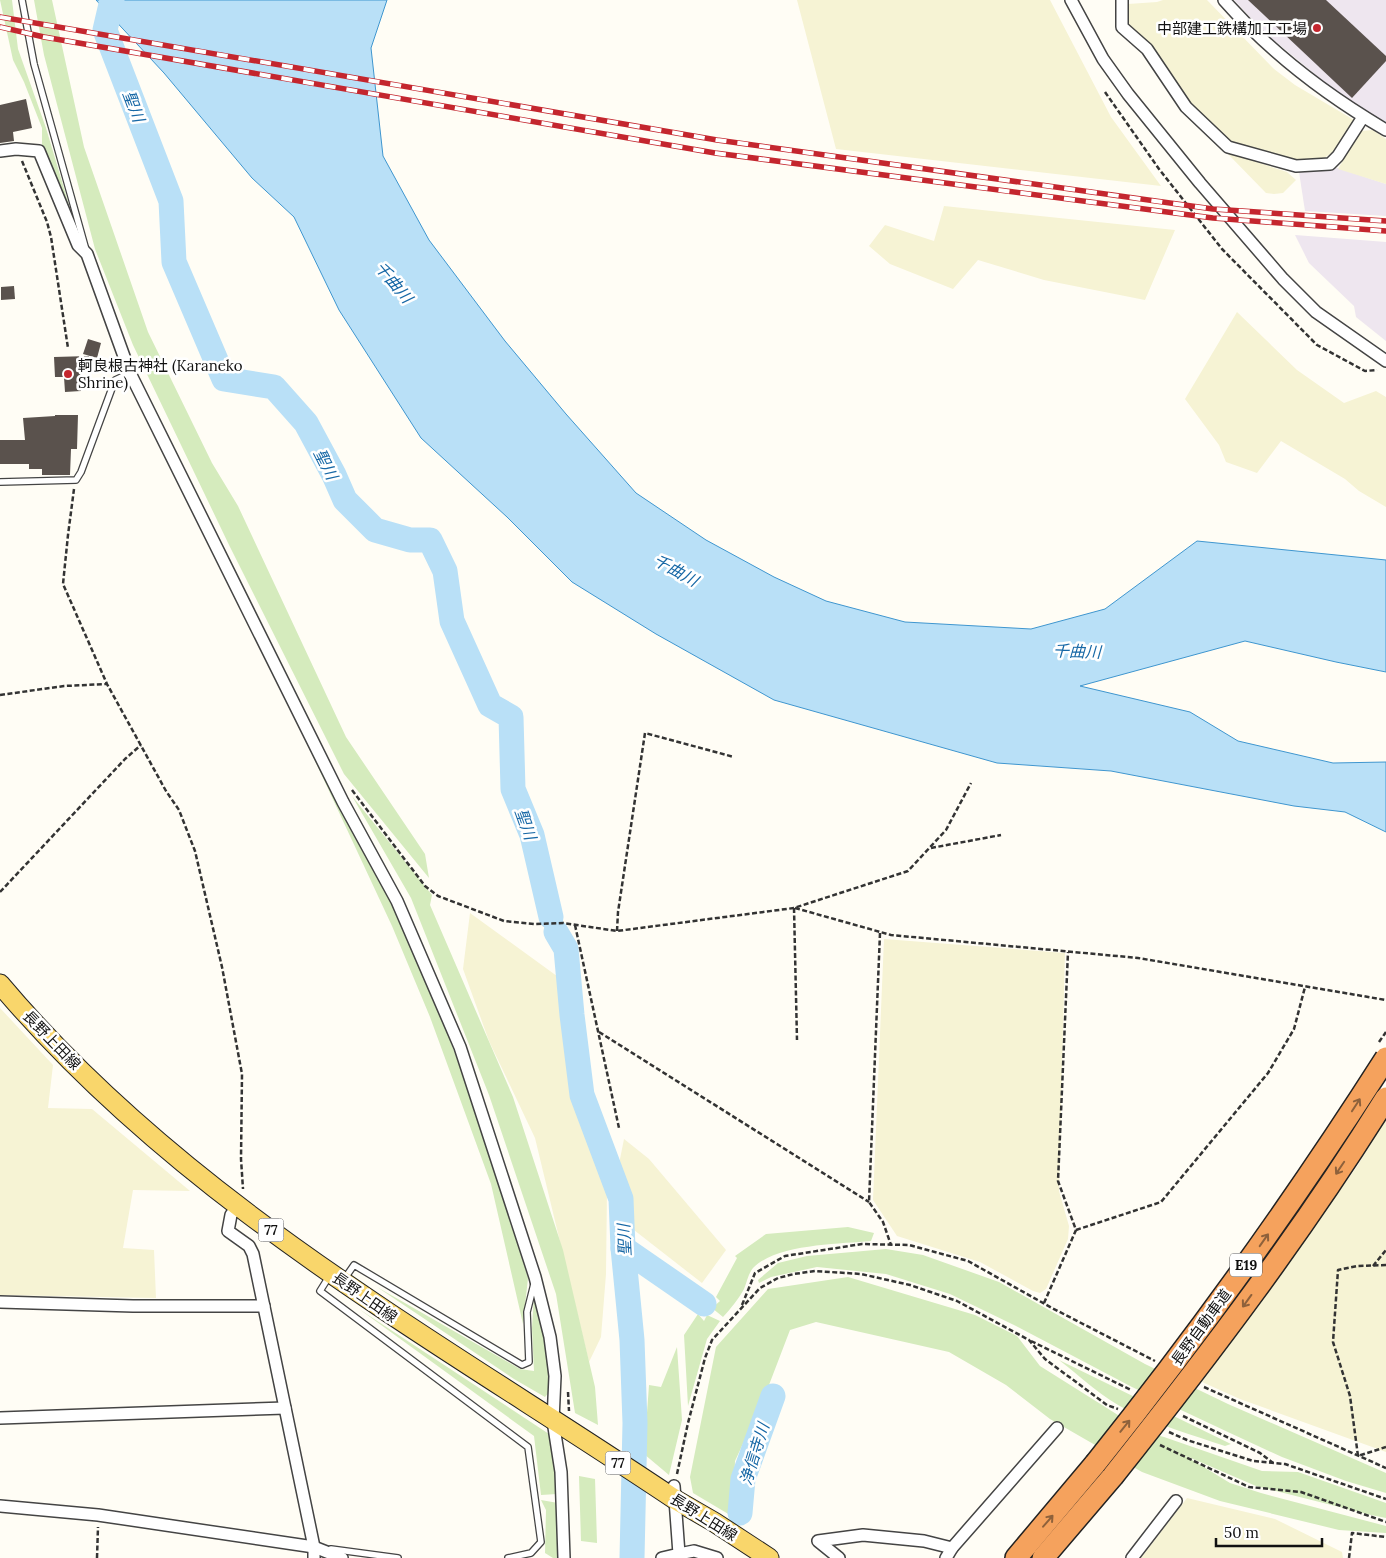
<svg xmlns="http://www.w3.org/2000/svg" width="1386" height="1558" viewBox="0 0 1386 1558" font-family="Lora,'Noto Sans JP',serif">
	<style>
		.industrial { fill: #eee6ef }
		.farmland { fill: #f6f3d4 }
		.green { fill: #d5ebbd }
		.water { fill: #b9e0f7; stroke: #3f96cf }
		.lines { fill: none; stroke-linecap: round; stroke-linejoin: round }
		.river { stroke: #b9e0f7; stroke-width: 25 }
		.building { fill: #5a524d }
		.lane-casing { stroke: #444; stroke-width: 8 }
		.street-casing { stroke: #444; stroke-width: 14 }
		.primary-casing { stroke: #222; stroke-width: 21 }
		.highway-casing { stroke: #222; stroke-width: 24 }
		.path { stroke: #333; stroke-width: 2.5; stroke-dasharray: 5 2.5; stroke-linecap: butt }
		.lane { stroke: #fff; stroke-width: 5.5 }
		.street { stroke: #fff; stroke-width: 11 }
		.primary { stroke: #f9d66b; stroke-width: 19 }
		.highway { stroke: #f5a25d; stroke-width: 21 }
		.rail-casing { stroke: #c4262e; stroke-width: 5.5 }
		.rail { stroke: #fff; stroke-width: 4; stroke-dasharray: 11; stroke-linecap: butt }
		.highway-bridge-casing { stroke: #222; stroke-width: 24; stroke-linecap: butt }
		.highway-bridge { stroke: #f5a25d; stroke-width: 21 }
		.oneway { stroke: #8e613b }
		.poi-dot { fill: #c4262e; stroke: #fff; stroke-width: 2 }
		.labels { text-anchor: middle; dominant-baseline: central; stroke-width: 5; stroke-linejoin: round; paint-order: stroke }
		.shield { fill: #fff; stroke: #585858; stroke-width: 1 }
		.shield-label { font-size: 14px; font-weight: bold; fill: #111 }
		.poi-label { font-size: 15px; fill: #111; stroke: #fff; text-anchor: end }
		.street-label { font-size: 15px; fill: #111; stroke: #fff }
		.water-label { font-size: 16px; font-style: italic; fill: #1768a6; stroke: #fff }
	</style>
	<rect width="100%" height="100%" fill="#fffdf5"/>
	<g class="industrial">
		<path d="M 1234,0 L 1386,0 L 1386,123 L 1341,96 L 1264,32 Z"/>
		<path d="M 1338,168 L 1386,184 L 1386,216 L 1305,211 L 1299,172 Z"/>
		<path d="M 1295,235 L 1386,242 L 1386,341 L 1356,317 L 1354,306 L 1309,263 Z"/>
	</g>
	<g class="farmland">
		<path d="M 797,0 L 1050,0 L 1111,117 L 1161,186 L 836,149 Z"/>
		<path d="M 1163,0 L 1207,0 L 1274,69 L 1295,85 L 1354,120 L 1333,152 L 1321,160 L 1299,162 L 1231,144 L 1190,103 L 1126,25 L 1128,4 L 1157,2 Z"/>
		<path d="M 1373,130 L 1386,139 L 1386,184 L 1338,169 L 1360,131 Z"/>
		<path d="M 1226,152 L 1287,172 L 1296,180 L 1283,193 L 1274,194 L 1266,193 Z"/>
		<path d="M 944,206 L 1175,230 L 1145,300 L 1044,280 L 978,260 L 953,289 L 890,264 L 869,246 L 885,225 L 934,241 Z"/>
		<path d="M 1237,312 L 1297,370 L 1344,403 L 1376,391 L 1386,397 L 1386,507 L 1359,491 L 1345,479 L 1281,441 L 1257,473 L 1226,462 L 1219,445 L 1185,399 Z"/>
		<path d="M 470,913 L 561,979 L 607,1190 L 606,1274 L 601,1337 L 589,1362 L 535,1138 L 489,1041 L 463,969 Z"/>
		<path d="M 884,939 L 1065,953 L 1059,1191 L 1069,1226 L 1068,1239 L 1046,1289 L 1040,1293 L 1033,1291 L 980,1262 L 897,1236 L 873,1200 Z"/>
		<path d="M 0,1008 L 53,1065 L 48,1108 L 92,1109 L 190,1191 L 133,1190 L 123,1248 L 154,1250 L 156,1298 L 0,1295 Z"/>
		<path d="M 1386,1118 L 1386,1452 L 1240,1399 L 1202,1382 L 1358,1165 Z"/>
		<path d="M 624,1139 L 649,1159 L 726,1250 L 702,1283 L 634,1230 L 633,1208 L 619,1164 Z"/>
		<path d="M 1187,1498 L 1275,1519 L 1342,1552 L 1343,1558 L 1141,1558 Z"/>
	</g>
	<g class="green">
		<path d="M 0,0 L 12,0 L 18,49 L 46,128 L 78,235 L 42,146 L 42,128 L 24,82 L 13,60 Z"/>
		<path d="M 34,0 L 52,0 L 84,147 L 148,332 L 212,463 L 238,506 L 346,737 L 425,854 L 429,878 L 344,774 L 230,547 L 133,345 L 95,249 L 44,55 Z"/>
		<path d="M 302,733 L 390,895 L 443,1021 L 492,1155 L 528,1278 L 523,1324 L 491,1184 L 430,1017 L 392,926 Z"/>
		<path d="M 352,796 L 432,895 L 430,905 L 513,1097 L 563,1250 L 595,1387 L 598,1425 L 575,1413 L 556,1294 L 489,1095 L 411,898 Z"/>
		<path d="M 848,1227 L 874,1233 L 871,1241 C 839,1244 776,1244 753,1268 C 748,1274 747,1282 744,1289 C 738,1300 731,1308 723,1317 L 712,1308 L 720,1301 L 716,1297 L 737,1258 L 735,1256 L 766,1234 Z"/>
		<path d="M 886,1249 L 923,1255 L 999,1282 L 1145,1364 L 1228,1404 L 1386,1473 L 1386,1493 L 1346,1481 L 1282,1457 L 1230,1433 L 1132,1387 L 1016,1326 L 950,1294 L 886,1274 L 817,1267 L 771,1277 L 759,1283 L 758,1280 L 778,1263 L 807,1256 Z"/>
		<path d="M 848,1277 L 975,1315 L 1017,1336 L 1040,1366 L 1145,1432 L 1164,1437 L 1262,1471 L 1298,1472 L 1386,1503 L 1386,1518 L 1371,1515 L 1256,1486 L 1184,1455 L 1230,1483 L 1261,1493 L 1386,1526 L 1386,1533 L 1339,1530 L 1249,1508 L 1220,1501 L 1142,1472 L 1050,1419 L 1006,1385 L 949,1352 L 816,1322 L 790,1330 L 764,1398 L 735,1461 L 734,1490 L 730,1515 L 693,1493 L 690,1477 L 716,1347 L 768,1289 Z"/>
		<path d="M 377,1287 L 520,1369 L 534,1371 L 532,1328 L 534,1295 L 543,1328 L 551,1390 L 545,1397 L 514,1379 Z"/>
		<path d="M 359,1309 L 549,1434 L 556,1473 L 557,1494 L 541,1495 L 534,1436 Z"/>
		<path d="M 698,1314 L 704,1321 L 707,1315 L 720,1321 L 707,1339 L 688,1406 L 684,1335 Z"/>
		<path d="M 677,1347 L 682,1420 L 669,1475 L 644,1454 L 649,1385 L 661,1387 Z"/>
		<path d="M 1059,1360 L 1231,1444 L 1225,1446 C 1192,1435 1158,1425 1127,1410 C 1103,1398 1081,1377 1059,1360 Z"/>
		<path d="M 579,1476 L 595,1479 L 597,1543 L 581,1541 Z"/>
		<path d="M 541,1500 L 558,1503 L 559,1558 L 553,1558 L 545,1553 L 546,1510 Z"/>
	</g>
	<path class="water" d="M 96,0 L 387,0 L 371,48 L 383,156 L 429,240 L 505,341 L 566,414 L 636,493 L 706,540 L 774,577 L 826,601 L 905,622 L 1031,629 L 1105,609 L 1197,541 L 1386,560 L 1386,672 L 1336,662 L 1245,641 L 1080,686 L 1190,712 L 1238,741 L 1333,763 L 1386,762 L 1386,832 L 1345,812 L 1294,806 L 1111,771 L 997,763 L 774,700 L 656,634 L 572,582 L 507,517 L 421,438 L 339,310 L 294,217 L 252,178 L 164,73 Z"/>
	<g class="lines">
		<g class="river">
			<path d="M 112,0 L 105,30 L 171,201 L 174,262 L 224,379 L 274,387 L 306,423 L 334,475 L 345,500 L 375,530 L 410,540 L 430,540 L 445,571 L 452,621 L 490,705 L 511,717 L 513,789 L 532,835 L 551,917"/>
			<path d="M 556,932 L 566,949 L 572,1015 L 582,1095 L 621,1199 L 623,1248 L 632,1340 L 635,1423 L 632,1558"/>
			<path d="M 623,1248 L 704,1304"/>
			<path d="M 740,1513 L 743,1479 L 773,1396"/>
		</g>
	</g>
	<g class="building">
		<path d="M 1248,0 L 1326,0 L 1386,56 L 1386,61 L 1352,98 Z"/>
		<path d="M 26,99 L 32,128 L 13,132 L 14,141 L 0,143 L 0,105 Z"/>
		<path d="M 14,286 L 15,299 L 1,300 L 1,287 Z"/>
		<path d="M 88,339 L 101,343 L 97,358 L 83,354 Z"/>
		<path d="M 89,356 L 89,370 L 80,370 L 81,391 L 65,392 L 64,377 L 55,377 L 54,357 Z"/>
		<path d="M 55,415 L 78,415 L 77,449 L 71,449 L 70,475 L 42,475 L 42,469 L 29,469 L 29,464 L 0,464 L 0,440 L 25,440 L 23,418 L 55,416 Z"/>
	</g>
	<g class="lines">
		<defs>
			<g id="lane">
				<path d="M 22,0 L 34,64 L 86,250"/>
				<path d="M 0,482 L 76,480 L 81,472 L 115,380 L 130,373"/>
				<path d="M 330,1275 L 320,1291 L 528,1447 L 541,1542 L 531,1553 L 508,1558"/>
				<path d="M 345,1278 L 354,1265 L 522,1365 L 529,1362 L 527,1312 L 534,1284"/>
				<path d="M 331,1549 L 398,1558"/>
			</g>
			<g id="street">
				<path d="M 1071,0 L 1103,59 L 1128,94 L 1200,183 L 1283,279 L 1316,312 L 1386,361"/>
				<path d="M 1122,0 L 1122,27 L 1147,49 L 1186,107 L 1228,147 L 1296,166 L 1330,164 L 1338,156 L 1363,117"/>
				<path d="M 1224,0 C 1270,52 1326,95 1386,130"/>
				<path d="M 0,151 L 16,149 L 39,151 L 78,245 L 87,254 L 130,373 L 343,802 L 397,901 L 460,1047 L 535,1277 L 550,1337 L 555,1376 L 553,1421 L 561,1472 L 564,1558"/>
				<path d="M 238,1205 L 231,1215 L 228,1231 L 249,1246 L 253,1254 L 314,1547 L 314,1558"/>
				<path d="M 0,1302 L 133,1306 L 264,1306"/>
				<path d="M 0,1418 L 285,1408"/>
				<path d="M 0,1506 L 98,1515 L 314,1547 L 342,1558"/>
				<path d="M 679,1554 L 694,1551 L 717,1558"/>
				<path d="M 662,1558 L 679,1554 L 674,1486"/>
				<path d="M 839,1558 L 818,1541 L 863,1535 L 924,1541 L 952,1548"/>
				<path d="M 946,1558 L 952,1548 L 1057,1428"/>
				<path d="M 1132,1558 L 1176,1501"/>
			</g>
			<path id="primary" d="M 0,984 C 185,1204 441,1342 676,1500 L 714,1522 L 769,1558"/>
			<g id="highway">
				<path d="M 1016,1558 L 1095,1464"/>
				<path d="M 1043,1558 L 1113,1476"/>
			</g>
		</defs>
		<use href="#lane" class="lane-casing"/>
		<use href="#street" class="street-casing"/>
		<use href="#primary" class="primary-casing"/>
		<use href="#highway" class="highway-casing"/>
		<g class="path">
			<path d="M 1105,92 L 1159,169 L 1222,249 L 1317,345 L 1365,371 L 1377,370"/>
			<path d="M 22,161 L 47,222 L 51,237 L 68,348"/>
			<path d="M 74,489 L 68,535 L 63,584 L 107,684 L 166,791 L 179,810 L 195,851 L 222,967 L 242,1074 L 241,1159 L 243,1189"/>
			<path d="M 0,695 L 64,686 L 107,684"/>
			<path d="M 352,790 L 425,886 L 438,896 L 504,921 L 535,924 L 563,923 L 617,931 L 794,908 L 908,871 L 946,830 L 971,783"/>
			<path d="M 931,848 L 1001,835"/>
			<path d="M 0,892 L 125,759 L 141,745"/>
			<path d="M 794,908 L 797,1040"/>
			<path d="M 795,908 L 891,935 L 1138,958 L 1386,1000"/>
			<path d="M 575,925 L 619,1128"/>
			<path d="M 617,931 L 618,912 L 645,733 L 734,757"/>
			<path d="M 880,933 L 869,1202 L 883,1222 L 891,1245"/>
			<path d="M 599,1032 L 869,1202"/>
			<path d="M 1379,1042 L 1386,1032"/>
			<path d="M 1076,1230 L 1161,1202 L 1268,1073 L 1294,1029 L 1305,987"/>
			<path d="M 1386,1265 L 1357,1266 L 1338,1270 L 1333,1342 L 1350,1396 L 1358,1456 L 1386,1447"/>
			<path d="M 1373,1266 L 1386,1250"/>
			<path d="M 1044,1303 L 1076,1230 L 1058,1181 L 1068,952"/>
			<path d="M 742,1305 L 755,1273 L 785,1256 L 862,1244 L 909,1245 L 968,1261 L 1052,1308 L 1155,1361"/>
			<path d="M 1031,1341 L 1131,1390"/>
			<path d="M 1204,1387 L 1386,1468"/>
			<path d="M 568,1392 L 569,1411"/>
			<path d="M 1183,1416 L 1260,1453 L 1273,1463"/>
			<path d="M 1169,1432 L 1187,1440 L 1253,1461 L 1285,1464 L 1386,1499"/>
			<path d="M 1160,1445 L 1249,1487 L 1301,1492 L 1386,1522"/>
			<path d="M 677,1474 L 688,1423 L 705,1358 L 712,1340 L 760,1288 L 778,1278 L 794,1274 L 815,1271 L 861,1274 L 910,1285 L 957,1301 L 1029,1340 L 1045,1359 L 1107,1405 L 1118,1409"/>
			<path d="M 97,1558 L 98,1527"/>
			<path d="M 1349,1558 L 1352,1533 L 1386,1537"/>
		</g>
		<use href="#lane" class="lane"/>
		<use href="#street" class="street"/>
		<use href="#primary" class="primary"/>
		<use href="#highway" class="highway"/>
		<defs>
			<g id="rail">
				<path d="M 0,17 L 717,140 L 1213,209 L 1386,221"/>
				<path d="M 0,27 L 44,37 L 715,153 L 1213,218 L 1386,231"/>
			</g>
		</defs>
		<use href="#rail" class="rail-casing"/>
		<use href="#rail" class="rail"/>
		<defs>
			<g id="highway-bridge">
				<path d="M 1095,1464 C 1199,1334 1296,1199 1386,1058"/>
				<path d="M 1113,1476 C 1210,1354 1304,1230 1386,1098"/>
			</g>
		</defs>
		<use href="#highway-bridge" class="highway-bridge-casing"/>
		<use href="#highway-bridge" class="highway-bridge"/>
	</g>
	<defs><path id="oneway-shaft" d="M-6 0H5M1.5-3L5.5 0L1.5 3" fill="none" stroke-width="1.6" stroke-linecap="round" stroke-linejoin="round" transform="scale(1.25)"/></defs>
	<g class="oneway">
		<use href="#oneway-shaft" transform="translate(1356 1105) rotate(-57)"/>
		<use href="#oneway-shaft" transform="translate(1340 1168) rotate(124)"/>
		<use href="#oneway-shaft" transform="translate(1264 1240) rotate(-55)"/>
		<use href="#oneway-shaft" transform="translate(1247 1301) rotate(126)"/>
		<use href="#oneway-shaft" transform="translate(1125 1426) rotate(-51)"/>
		<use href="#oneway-shaft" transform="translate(1048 1521) rotate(-49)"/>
	</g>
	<g class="poi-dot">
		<circle cx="1317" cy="28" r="5"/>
		<circle cx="68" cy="374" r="5"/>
	</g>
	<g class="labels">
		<g class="shield">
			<rect x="258.5" y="1218.5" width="25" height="23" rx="4"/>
			<rect x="1230" y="1253.5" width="32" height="23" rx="4"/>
			<rect x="605.5" y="1451.5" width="25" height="23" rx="4"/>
		</g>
		<g class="shield-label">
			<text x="271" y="1230">77</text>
			<text x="1246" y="1265">E19</text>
			<text x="618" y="1463">77</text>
		</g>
		<g class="poi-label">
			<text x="1307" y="28">中部建工鉄構加工工場</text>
			<text x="78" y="365" text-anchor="start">軻良根古神社 (Karaneko<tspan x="78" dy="17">Shrine)</tspan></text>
		</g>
		<g class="street-label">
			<text transform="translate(52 1040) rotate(46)">長野上田線</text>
			<text transform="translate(365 1297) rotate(35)">長野上田線</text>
			<text transform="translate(1201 1327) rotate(-54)">長野自動車道</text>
			<text transform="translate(704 1517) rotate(32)">長野上田線</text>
		</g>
		<g class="water-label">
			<text transform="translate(134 106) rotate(69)">聖川</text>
			<text transform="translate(394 282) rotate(50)">千曲川</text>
			<text transform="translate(326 464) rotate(63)">聖川</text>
			<text transform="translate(676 570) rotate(29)">千曲川</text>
			<text transform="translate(1077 651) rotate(2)">千曲川</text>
			<text transform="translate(526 824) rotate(70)">聖川</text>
			<text transform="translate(624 1240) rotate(-93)">聖川</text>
			<text transform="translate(754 1454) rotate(-73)">浄信寺川</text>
		</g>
	</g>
	<path d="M1216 1538v8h106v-8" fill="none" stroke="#111111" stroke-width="2.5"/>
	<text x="1224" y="1538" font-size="15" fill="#111111" stroke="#ffffff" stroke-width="4" paint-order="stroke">50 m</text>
</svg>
